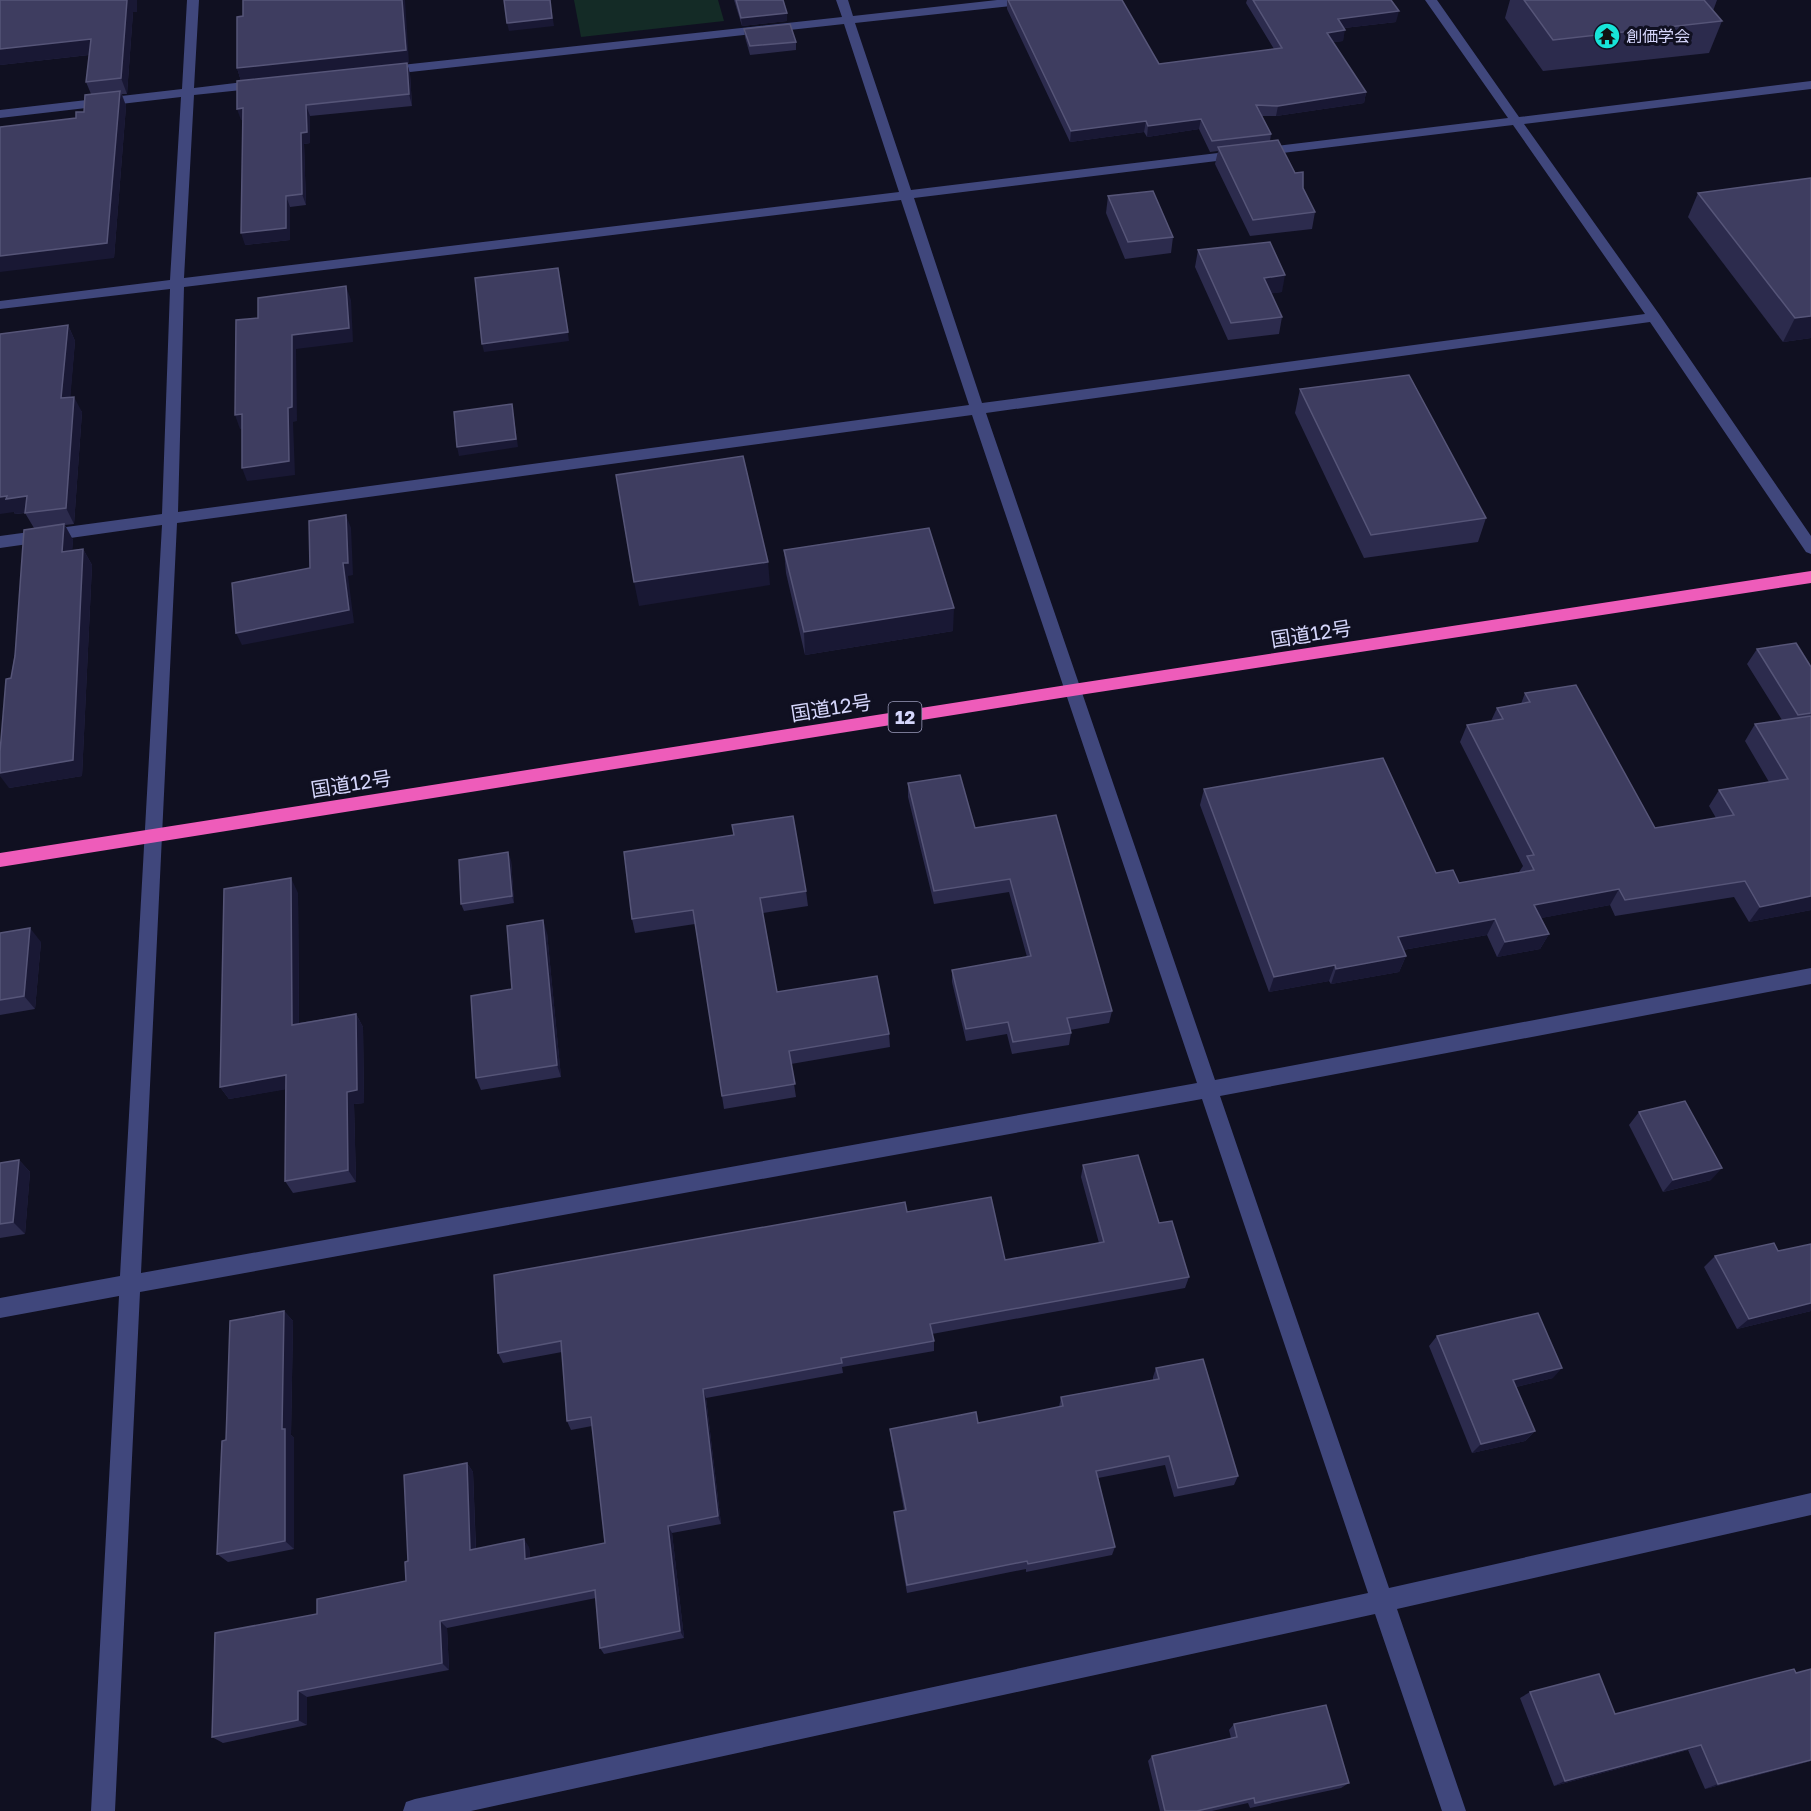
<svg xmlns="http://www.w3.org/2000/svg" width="1811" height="1811" viewBox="0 0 1811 1811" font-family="'Golos Text','Noto Sans JP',sans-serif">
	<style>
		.green { fill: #142b26 }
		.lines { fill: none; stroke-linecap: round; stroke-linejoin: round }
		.minor { fill: #40477c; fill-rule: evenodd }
		.highway { fill: #ee5cba; fill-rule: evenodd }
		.wall { fill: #2c2b4d }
		.shaded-wall { fill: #191834 }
		.building { fill: #3e3d60; stroke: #565578; stroke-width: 1.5 }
		.labels { text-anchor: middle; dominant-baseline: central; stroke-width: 6; stroke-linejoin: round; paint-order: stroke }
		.far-poi-label { font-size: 16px; fill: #d5d6fb; stroke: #101021; text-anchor: start }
		.shield { fill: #101021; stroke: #9a9bba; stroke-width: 1.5 }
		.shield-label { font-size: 18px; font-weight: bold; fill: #d5d6fb }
		.street-label { font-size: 20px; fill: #d5d6fb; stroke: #101021 }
	</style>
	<rect width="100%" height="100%" fill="#101021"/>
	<path class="green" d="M 574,0 L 718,0 L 724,21 L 581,37 Z"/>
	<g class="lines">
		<path class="minor" d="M 187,0 L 199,0 L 194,88 L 261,80 L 267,84 L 261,88 L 194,95 L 184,278 L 899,192 L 844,24 L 383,75 L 377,71 L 383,67 L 842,17 L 836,0 L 848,0 L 853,16 L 997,0 L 1035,0 L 1029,4 L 855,23 L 911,190 L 1508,118 L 1425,0 L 1437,0 L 1519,117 L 1811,81 L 1811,89 L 1524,124 L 1659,314 L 1811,536 L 1811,554 L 1806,552 L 1650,322 L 986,413 L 1215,1080 L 1811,968 L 1811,984 L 1220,1096 L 1389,1588 L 1811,1493 L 1811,1515 L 1397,1609 L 1466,1811 L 1442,1811 L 1375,1614 L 471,1811 L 403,1811 L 406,1802 L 415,1799 L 1368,1593 L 1202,1099 L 140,1292 L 115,1811 L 91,1811 L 119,1296 L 0,1318 L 0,1298 L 120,1276 L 162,525 L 0,548 L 0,536 L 162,514 L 170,289 L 0,309 L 0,301 L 170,280 L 181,97 L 0,118 L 0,110 L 182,89 ZM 1513,125 L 1645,314 L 982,403 L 914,198 ZM 901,200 L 969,405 L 178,512 L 184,287 ZM 972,415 L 1197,1083 L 141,1273 L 177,523 Z"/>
		<path class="highway" d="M 1811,571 L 1811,583 L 1073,696 L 0,867 L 0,853 L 1073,684 Z"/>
	</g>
	<g class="wall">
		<path d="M 0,0 L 137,12 L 133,12 L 127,94 L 122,94 L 126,106 L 114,258 L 76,118 L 84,112 L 91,94 L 86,82 L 89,55 L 0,65 Z"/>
		<path d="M 734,0 L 783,0 L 787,21 L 742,26 Z"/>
		<path d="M 1007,0 L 1122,0 L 1159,64 L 1274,49 L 1246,3 L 1247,0 L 1391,0 L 1396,22 L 1344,28 L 1343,41 L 1333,42 L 1366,92 L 1364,103 L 1276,116 L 1262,116 L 1271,134 L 1270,141 L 1303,188 L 1315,212 L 1312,229 L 1250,236 L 1215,164 L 1218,151 L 1210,152 L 1199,129 L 1147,137 L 1144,132 L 1070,142 L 1007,9 Z"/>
		<path d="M 1510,0 L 1717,0 L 1713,11 L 1722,21 L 1709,53 L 1543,71 L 1505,18 Z"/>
		<path d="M 744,29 L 796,42 L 796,50 L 750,55 L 745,37 Z"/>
		<path d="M 407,63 L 410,74 L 412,106 L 310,116 L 310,143 L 304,144 L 306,205 L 290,207 L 290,240 L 245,245 L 243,120 L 241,120 L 241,81 L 237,68 L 409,63 Z"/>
		<path d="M 1811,178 L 1811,338 L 1783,342 L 1688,217 L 1698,193 Z"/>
		<path d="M 1108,196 L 1173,237 L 1171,253 L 1125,259 L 1106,213 Z"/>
		<path d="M 1198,250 L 1282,292 L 1271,293 L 1282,317 L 1279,334 L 1228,340 L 1195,267 Z"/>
		<path d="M 68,325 L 75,341 L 70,397 L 82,412 L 74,524 L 65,525 L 73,540 L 72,550 L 83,549 L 92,565 L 82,776 L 9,788 L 11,678 L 34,528 L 25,513 L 15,514 L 14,512 Z"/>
		<path d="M 1300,389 L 1486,518 L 1478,542 L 1364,558 L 1295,413 Z"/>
		<path d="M 784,550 L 953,631 L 805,655 L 786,573 Z"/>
		<path d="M 1757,649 L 1811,667 L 1811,910 L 1749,922 L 1734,897 L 1615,916 L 1610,905 L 1541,918 L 1549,934 L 1540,949 L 1497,957 L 1487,935 L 1403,950 L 1406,956 L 1399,972 L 1331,984 L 1329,981 L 1269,992 L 1200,805 L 1204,789 L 1436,873 L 1459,883 L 1519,872 L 1523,866 L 1460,742 L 1467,725 L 1491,721 L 1497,708 L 1521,704 L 1525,693 L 1655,828 L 1716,818 L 1709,806 L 1719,790 L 1769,782 L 1745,741 L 1755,724 L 1782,720 L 1747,664 Z"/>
		<path d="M 908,783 L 975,828 L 1112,1011 L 1109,1023 L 1070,1030 L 1071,1033 L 1069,1045 L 1012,1054 L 1007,1034 L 966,1041 L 952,982 L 952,970 L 1027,957 L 1009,892 L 934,904 L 908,797 Z"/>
		<path d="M 511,860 L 514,903 L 464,911 L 461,904 Z"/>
		<path d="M 806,891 L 808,906 L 763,913 L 777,992 L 889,1034 L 890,1047 L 791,1064 L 796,1097 L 724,1109 L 695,924 L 635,933 L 632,919 Z"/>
		<path d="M 298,893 L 299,1023 L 356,1014 L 363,1027 L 364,1103 L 354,1104 L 356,1182 L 293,1193 L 285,1181 L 285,1089 L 229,1099 L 220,1087 Z"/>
		<path d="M 0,933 L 41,942 L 35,1009 L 0,1015 Z"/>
		<path d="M 547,933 L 561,1077 L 481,1090 L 476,1078 Z"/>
		<path d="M 1639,1112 L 1711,1180 L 1663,1192 L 1629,1125 Z"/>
		<path d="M 19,1160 L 30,1172 L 25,1234 L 0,1238 L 0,1163 Z"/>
		<path d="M 1083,1165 L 1159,1223 L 1189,1277 L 1185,1288 L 932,1334 L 934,1341 L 934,1351 L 842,1367 L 843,1373 L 706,1398 L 721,1524 L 672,1533 L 684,1638 L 604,1654 L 600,1648 L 596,1598 L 447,1628 L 449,1670 L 307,1697 L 307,1725 L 223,1743 L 212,1737 L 317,1614 L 406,1581 L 408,1561 L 467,1463 L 473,1472 L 476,1549 L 529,1547 L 530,1558 L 605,1543 L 592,1426 L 571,1430 L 567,1421 L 562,1352 L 503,1363 L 498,1353 L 907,1212 L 1005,1260 L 1099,1243 L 1081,1177 Z"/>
		<path d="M 1811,1244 L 1811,1311 L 1737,1329 L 1704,1267 L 1715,1256 L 1778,1251 Z"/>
		<path d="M 284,1311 L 293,1321 L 291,1435 L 294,1438 L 294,1549 L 228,1562 L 217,1554 L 226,1440 Z"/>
		<path d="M 1437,1336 L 1553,1378 L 1516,1387 L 1535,1431 L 1525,1441 L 1472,1453 L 1429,1346 Z"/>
		<path d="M 1156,1368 L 1238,1476 L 1234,1485 L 1174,1497 L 1165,1465 L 1098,1478 L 1115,1547 L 1112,1555 L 1026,1572 L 1026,1569 L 907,1593 L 894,1520 L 894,1512 L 904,1510 L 891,1438 L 890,1429 L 978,1423 L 1059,1407 L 1061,1397 L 1153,1380 L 1153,1377 Z"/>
		<path d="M 1530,1692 L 1615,1714 L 1811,1761 L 1705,1789 L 1688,1750 L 1554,1786 L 1520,1698 Z"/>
		<path d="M 1234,1724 L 1349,1783 L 1341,1788 L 1250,1808 L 1248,1803 L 1212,1811 L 1160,1811 L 1148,1761 L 1152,1756 L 1231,1738 L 1229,1730 Z"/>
	</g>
	<g class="shaded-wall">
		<path d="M 127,0 L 137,0 L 137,12 L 133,12 L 127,94 L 121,78 Z"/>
		<path d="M 402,0 L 405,0 L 409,63 L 407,63 L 410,74 L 412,106 L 409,94 L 241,81 L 237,68 Z"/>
		<path d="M 550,0 L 554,26 L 509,31 L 507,23 Z"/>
		<path d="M 1399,11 L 1396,22 L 1335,29 L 1338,19 Z"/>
		<path d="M 787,13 L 787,21 L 742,26 L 741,18 Z"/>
		<path d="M 1345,30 L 1343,41 L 1325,43 L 1327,33 Z"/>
		<path d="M 91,39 L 97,54 L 0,65 L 0,49 Z"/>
		<path d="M 120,91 L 126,106 L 114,258 L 0,272 L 0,256 Z"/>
		<path d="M 1366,92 L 1364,103 L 1276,116 L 1278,106 Z"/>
		<path d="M 306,105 L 310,116 L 310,143 L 304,144 L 306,205 L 302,194 L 301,133 Z"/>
		<path d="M 243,108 L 247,120 L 241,120 L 237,109 Z"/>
		<path d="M 1201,119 L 1199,129 L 1147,137 L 1148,126 Z"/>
		<path d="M 1146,121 L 1144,132 L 1070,142 L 1071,131 Z"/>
		<path d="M 286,196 L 290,207 L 290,240 L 245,245 L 241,233 Z"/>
		<path d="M 1285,275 L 1282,292 L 1260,295 L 1264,278 Z"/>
		<path d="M 560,276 L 569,341 L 484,352 L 482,344 Z"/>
		<path d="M 346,286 L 351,300 L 353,342 L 296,349 L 297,421 L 293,422 L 295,475 L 247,481 L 242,468 L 292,335 Z"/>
		<path d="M 1811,316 L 1811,338 L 1783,342 L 1795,318 Z"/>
		<path d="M 68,325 L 75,341 L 69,414 L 61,398 Z"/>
		<path d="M 74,397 L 82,412 L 74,524 L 66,508 Z"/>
		<path d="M 512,404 L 518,447 L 459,456 L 457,447 Z"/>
		<path d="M 242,414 L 247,428 L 240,429 L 235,415 Z"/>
		<path d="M 7,496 L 27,496 L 35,511 L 15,514 L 14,512 L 0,514 L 0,497 Z"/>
		<path d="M 346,515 L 351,528 L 353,575 L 348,576 L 354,623 L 242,645 L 236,633 L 343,563 Z"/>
		<path d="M 64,524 L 73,540 L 71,568 L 62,552 Z"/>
		<path d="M 83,549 L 92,565 L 82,776 L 9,788 L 0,776 L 0,773 Z"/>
		<path d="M 768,562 L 770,585 L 639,606 L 634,582 Z"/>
		<path d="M 954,608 L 953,631 L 805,655 L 804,632 Z"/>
		<path d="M 508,852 L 511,860 L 514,903 L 512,896 Z"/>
		<path d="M 291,878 L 298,893 L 299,1038 L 292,1025 Z"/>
		<path d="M 1619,889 L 1610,905 L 1526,921 L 1534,905 Z"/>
		<path d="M 1811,896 L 1811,910 L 1749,922 L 1760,907 Z"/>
		<path d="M 1495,919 L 1487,935 L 1391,952 L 1398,937 Z"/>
		<path d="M 543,920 L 547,933 L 561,1077 L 557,1065 Z"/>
		<path d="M 30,928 L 41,942 L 35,1009 L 24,996 Z"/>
		<path d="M 1549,934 L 1540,949 L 1497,957 L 1505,942 Z"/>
		<path d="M 1406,956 L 1399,972 L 1331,984 L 1336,969 Z"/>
		<path d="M 1335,965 L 1329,981 L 1269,992 L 1274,977 Z"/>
		<path d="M 356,1014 L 363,1027 L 364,1103 L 354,1104 L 356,1182 L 348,1170 L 347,1092 Z"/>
		<path d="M 286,1075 L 294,1088 L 229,1099 L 220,1087 Z"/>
		<path d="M 19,1160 L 30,1172 L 25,1234 L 13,1222 Z"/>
		<path d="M 1722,1168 L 1711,1180 L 1663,1192 L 1673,1180 Z"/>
		<path d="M 1811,1303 L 1811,1311 L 1737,1329 L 1749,1319 Z"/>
		<path d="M 284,1311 L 293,1321 L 291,1435 L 294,1438 L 294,1549 L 285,1541 L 282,1429 Z"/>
		<path d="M 1562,1368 L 1553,1378 L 1504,1390 L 1513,1380 Z"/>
		<path d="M 703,1389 L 706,1398 L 721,1524 L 718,1516 Z"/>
		<path d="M 1535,1431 L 1525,1441 L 1472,1453 L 1481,1444 Z"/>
		<path d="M 467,1463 L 473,1472 L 476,1557 L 470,1550 Z"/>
		<path d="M 668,1526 L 672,1533 L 684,1638 L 680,1631 Z"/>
		<path d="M 524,1539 L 529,1547 L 531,1567 L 525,1559 Z"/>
		<path d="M 440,1621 L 447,1628 L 449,1670 L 442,1663 Z"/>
		<path d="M 298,1691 L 307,1697 L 307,1725 L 298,1720 Z"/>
		<path d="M 1701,1745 L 1688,1750 L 1554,1786 L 1565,1781 Z"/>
		<path d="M 1811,1760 L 1811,1761 L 1705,1789 L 1718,1784 Z"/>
	</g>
	<g class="building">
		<path d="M 0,0 L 127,0 L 121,78 L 86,82 L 91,39 L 0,49 Z"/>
		<path d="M 243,0 L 402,0 L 406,50 L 237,68 L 237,17 L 243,16 Z"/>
		<path d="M 504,0 L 550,0 L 552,18 L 507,23 Z"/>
		<path d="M 736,0 L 783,0 L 787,13 L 741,18 Z"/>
		<path d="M 1008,0 L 1122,0 L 1159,64 L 1282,48 L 1253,0 L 1391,0 L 1399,11 L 1338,19 L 1345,30 L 1327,33 L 1366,92 L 1278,106 L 1256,105 L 1271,134 L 1212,141 L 1201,119 L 1148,126 L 1146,121 L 1071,131 Z"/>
		<path d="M 1524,0 L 1704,0 L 1722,21 L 1553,40 Z"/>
		<path d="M 790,24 L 796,42 L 750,46 L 744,29 Z"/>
		<path d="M 407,63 L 409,94 L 306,105 L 307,132 L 301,133 L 302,194 L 286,196 L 286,228 L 241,233 L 243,108 L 237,109 L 237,81 Z"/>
		<path d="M 120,91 L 107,243 L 0,256 L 0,127 L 76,118 L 76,112 L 84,112 L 85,95 Z"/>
		<path d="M 1278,140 L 1295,173 L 1303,172 L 1303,188 L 1315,212 L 1253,220 L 1218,147 Z"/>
		<path d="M 1811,178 L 1811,316 L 1795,318 L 1698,193 Z"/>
		<path d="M 1153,191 L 1173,237 L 1128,242 L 1108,196 Z"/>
		<path d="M 1270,242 L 1285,275 L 1264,278 L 1282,317 L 1231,323 L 1198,250 Z"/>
		<path d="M 558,268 L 568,332 L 482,344 L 475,278 Z"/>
		<path d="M 346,286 L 349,328 L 292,335 L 292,407 L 288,408 L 289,461 L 242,468 L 242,414 L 235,415 L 236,320 L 258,318 L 258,298 Z"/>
		<path d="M 68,325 L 61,398 L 74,397 L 66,508 L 25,513 L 27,496 L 6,499 L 7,496 L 0,497 L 0,334 Z"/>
		<path d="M 1409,375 L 1486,518 L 1371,535 L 1300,389 Z"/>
		<path d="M 512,404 L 516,439 L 457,447 L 454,412 Z"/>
		<path d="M 743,456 L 768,562 L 634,582 L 616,475 Z"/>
		<path d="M 346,515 L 348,563 L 343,563 L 349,610 L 236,633 L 232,583 L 310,568 L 309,521 Z"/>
		<path d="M 64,524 L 62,552 L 83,549 L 73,760 L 0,773 L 0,752 L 6,679 L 11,678 L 15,656 L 24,530 Z"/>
		<path d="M 929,528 L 954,608 L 804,632 L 784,550 Z"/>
		<path d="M 1796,643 L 1811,667 L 1811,713 L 1798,715 L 1757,649 Z"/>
		<path d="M 1576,685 L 1655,828 L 1734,815 L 1719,790 L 1788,779 L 1755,724 L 1811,716 L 1811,896 L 1760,907 L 1745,881 L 1625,900 L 1619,889 L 1534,905 L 1549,934 L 1505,942 L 1495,919 L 1398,937 L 1406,956 L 1336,969 L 1335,965 L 1274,977 L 1204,789 L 1383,758 L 1436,873 L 1453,870 L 1459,883 L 1534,870 L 1527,856 L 1534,855 L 1467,725 L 1503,719 L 1497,708 L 1530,702 L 1525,693 Z"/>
		<path d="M 960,775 L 975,828 L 1056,815 L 1112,1011 L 1067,1018 L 1071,1033 L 1013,1042 L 1008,1022 L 966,1029 L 952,970 L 1031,956 L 1010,879 L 934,891 L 908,783 Z"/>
		<path d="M 793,816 L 806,891 L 760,898 L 777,992 L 877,976 L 889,1034 L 789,1051 L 795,1084 L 722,1096 L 693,910 L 632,919 L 624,852 L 734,835 L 732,825 Z"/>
		<path d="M 508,852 L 512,896 L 461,904 L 459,860 Z"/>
		<path d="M 291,878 L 292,1025 L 356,1014 L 357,1090 L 347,1092 L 348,1170 L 285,1181 L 286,1075 L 220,1087 L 224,889 Z"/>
		<path d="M 543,920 L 557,1065 L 476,1078 L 471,996 L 512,989 L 507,926 Z"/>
		<path d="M 30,928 L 24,996 L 0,1000 L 0,933 Z"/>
		<path d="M 1685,1101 L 1722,1168 L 1673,1180 L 1639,1112 Z"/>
		<path d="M 1138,1155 L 1159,1223 L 1172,1221 L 1189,1277 L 930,1324 L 934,1341 L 841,1358 L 842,1363 L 703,1389 L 718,1516 L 668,1526 L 680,1631 L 600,1648 L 595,1590 L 440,1621 L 442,1663 L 298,1691 L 298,1720 L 212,1737 L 215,1633 L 317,1614 L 317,1599 L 406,1581 L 405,1562 L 408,1561 L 404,1475 L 467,1463 L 470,1550 L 524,1539 L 525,1559 L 605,1543 L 591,1417 L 567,1421 L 561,1341 L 498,1353 L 494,1275 L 905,1202 L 907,1212 L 991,1197 L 1005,1260 L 1104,1242 L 1083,1165 Z"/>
		<path d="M 19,1160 L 13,1222 L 0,1224 L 0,1163 Z"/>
		<path d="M 1774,1243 L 1778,1251 L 1811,1244 L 1811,1303 L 1749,1319 L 1715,1256 Z"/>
		<path d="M 284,1311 L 282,1429 L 285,1429 L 285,1541 L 217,1554 L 222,1441 L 226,1440 L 230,1321 Z"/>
		<path d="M 1538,1313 L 1562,1368 L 1513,1380 L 1535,1431 L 1481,1444 L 1437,1336 Z"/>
		<path d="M 1203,1359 L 1238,1476 L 1178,1488 L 1169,1456 L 1096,1471 L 1115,1547 L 1028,1564 L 1027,1561 L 907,1585 L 894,1512 L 906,1510 L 890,1429 L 976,1412 L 978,1423 L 1063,1406 L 1061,1397 L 1159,1379 L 1156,1368 Z"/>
		<path d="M 1794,1669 L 1796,1673 L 1811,1669 L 1811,1760 L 1718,1784 L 1701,1745 L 1565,1781 L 1530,1692 L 1599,1674 L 1615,1714 Z"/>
		<path d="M 1326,1705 L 1349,1783 L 1255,1803 L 1254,1798 L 1197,1811 L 1165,1811 L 1152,1756 L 1237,1737 L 1234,1724 Z"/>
	</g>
	<defs>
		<symbol id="temple-disc" viewBox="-11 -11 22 22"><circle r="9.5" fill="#17e4d8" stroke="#101021"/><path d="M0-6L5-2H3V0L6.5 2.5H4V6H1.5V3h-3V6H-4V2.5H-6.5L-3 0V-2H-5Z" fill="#111"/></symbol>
	</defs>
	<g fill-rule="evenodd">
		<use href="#temple-disc" x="1592" y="21" width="30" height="30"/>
	</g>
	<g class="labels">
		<g class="far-poi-label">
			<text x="1626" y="36">創価学会</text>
		</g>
		<rect class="shield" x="888.5" y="702" width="33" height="30" rx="4.5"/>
		<g class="shield-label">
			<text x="905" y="717">12</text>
		</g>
		<g class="street-label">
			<text transform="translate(1311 633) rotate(-9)">国道12号</text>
			<text transform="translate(831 707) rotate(-9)">国道12号</text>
			<text transform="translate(351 783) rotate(-9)">国道12号</text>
		</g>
	</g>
</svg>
